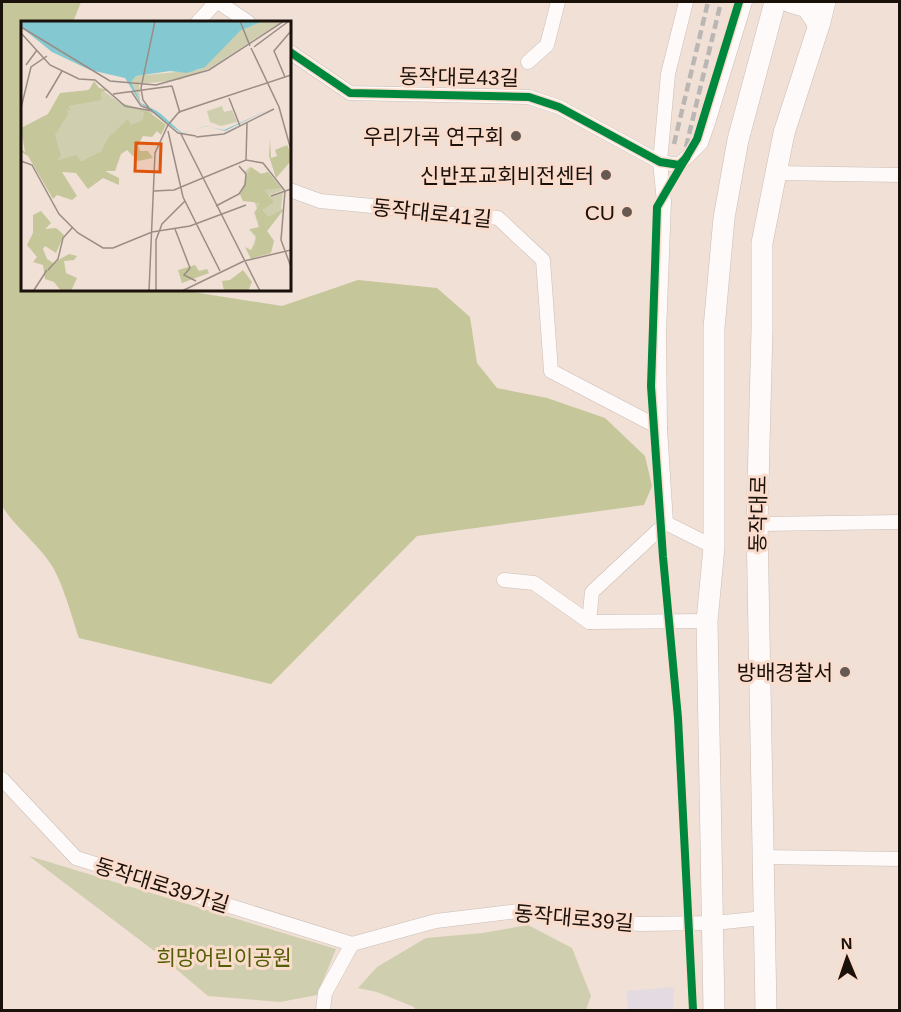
<svg xmlns="http://www.w3.org/2000/svg" width="901" height="1012" viewBox="0 0 901 1012" font-family="Helvetica,'Noto Sans KR',sans-serif">
	<style>
		.commercial { fill: #e4dae2 }
		.green { fill: #cfceae }
		.forest { fill: #c5c699 }
		.lines { fill: none; stroke-linecap: round; stroke-linejoin: round }
		.street-casing { stroke: #cbbeb6; stroke-width: 15 }
		.primary-casing { stroke: #cbbeb6; stroke-width: 22 }
		.street { stroke: #fdfaf9; stroke-width: 14 }
		.primary { stroke: #fdfaf9; stroke-width: 21 }
		.rail { stroke: #bab6b4; stroke-width: 4.5; stroke-dasharray: 9 4.5; stroke-linecap: butt }
		.cycleway-casing { stroke: #fadccc; stroke-width: 11 }
		.cycleway { stroke: #00873e; stroke-width: 8 }
		.poi-dot { fill: #665952; stroke: #fadccc; stroke-width: 2 }
		.labels { text-anchor: middle; dominant-baseline: central; stroke-width: 6; stroke-linejoin: round; paint-order: stroke }
		.street-label { font-size: 21px; fill: #1b110b; stroke: #fadccc }
		.poi-label { font-size: 21px; fill: #1b110b; stroke: #fadccc; text-anchor: end }
		.park-label { font-size: 21px; fill: #525e06; stroke: #fadccc }
		.inset-river { fill: none; stroke: #84c9d2; stroke-width: 3 }
		.inset-road { fill: none; stroke: #9b8d85; stroke-width: 1.5 }
		.view { fill: #de550c; fill-opacity: 0.15; stroke: #de550c; stroke-width: 3 }
		.inset-edge { fill: none; stroke: #1b110b; stroke-width: 3 }
	</style>
	<rect width="100%" height="100%" fill="#f0e0d6"/>
	<path class="commercial" d="M 674,987 L 673,1010 L 628,1010 L 626,991 Z"/>
	<g class="green">
		<path d="M 29,856 L 336,949 L 317,995 L 280,1002 L 208,996 L 157,953 Z"/>
		<path d="M 528,925 L 572,948 L 591,996 L 586,1010 L 415,1010 L 414,1007 L 377,992 L 358,988 L 377,967 L 426,938 L 483,933 Z"/>
	</g>
	<path class="forest" d="M 2,2 L 81,2 L 73,22 L 22,22 L 22,290 L 180,290 L 282,306 L 358,280 L 437,288 L 470,317 L 477,363 L 497,388 L 547,398 L 605,418 L 645,456 L 652,486 L 644,505 L 417,536 L 271,684 L 79,638 C 72,618 62,579 50,563 C 36,542 15,527 2,506 Z"/>
	<g class="lines">
		<defs>
			<g id="street">
				<path d="M 218,2 L 248,22"/>
				<path d="M 686,2 L 668,74 L 660,162 L 664,202 L 659,333 L 660,428 L 666,523 L 714,547"/>
				<path d="M 198,22 L 216,2"/>
				<path d="M 290,52 L 350,93 L 529,97 L 559,107 L 660,162 L 679,165 L 701,143 L 708,123 L 745,2"/>
				<path d="M 528,62 L 547,45 L 558,2"/>
				<path d="M 776,173 L 900,175"/>
				<path d="M 290,190 L 320,201 L 498,218 L 543,260 L 551,371 L 660,428"/>
				<path d="M 666,523 L 592,592 L 589,622 L 707,621"/>
				<path d="M 757,524 L 900,522"/>
				<path d="M 504,580 L 534,583 L 589,622"/>
				<path d="M 2,779 L 76,858 L 352,944"/>
				<path d="M 762,857 L 900,859"/>
				<path d="M 352,944 L 436,921 L 527,910 L 639,924 L 714,923 L 764,918"/>
				<path d="M 323,1010 L 325,993 L 352,944"/>
			</g>
			<g id="primary">
				<path d="M 790,2 L 807,7 L 819,25"/>
				<path d="M 714,1010 L 707,621 L 714,547 L 714,328 L 724,218 L 738,140 L 775,2"/>
				<path d="M 766,1010 L 757,524 L 762,329 L 762,243 L 784,133 L 819,25 L 825,2"/>
			</g>
		</defs>
		<use href="#street" class="street-casing"/>
		<use href="#primary" class="primary-casing"/>
		<use href="#street" class="street"/>
		<use href="#primary" class="primary"/>
		<g class="rail">
			<path d="M 674,144 L 708,2"/>
			<path d="M 686,147 L 721,2"/>
		</g>
		<defs>
			<g id="cycleway">
				<path d="M 290,52 L 350,93 L 529,97 L 559,107 L 660,162 L 679,165 L 686,158"/>
				<path d="M 693,1010 L 678,718 L 663,557 L 651,386 L 657,207 L 697,139 L 739,2"/>
			</g>
		</defs>
		<use href="#cycleway" class="cycleway-casing"/>
		<use href="#cycleway" class="cycleway"/>
	</g>
	<g class="poi-dot">
		<circle cx="516" cy="136" r="6"/>
		<circle cx="606" cy="175" r="6"/>
		<circle cx="627" cy="212" r="6"/>
		<circle cx="845" cy="672" r="6"/>
	</g>
	<g class="labels">
		<g class="street-label">
			<text transform="translate(459 77) rotate(1)">동작대로43길</text>
			<text transform="translate(432 213) rotate(6)">동작대로41길</text>
			<text transform="translate(758 514) rotate(-89)">동작대로</text>
			<text transform="translate(162 885) rotate(17)">동작대로39가길</text>
			<text transform="translate(574 918) rotate(5)">동작대로39길</text>
		</g>
		<g class="poi-label">
			<text x="504" y="136">우리가곡 연구회</text>
			<text x="594" y="175">신반포교회비전센터</text>
			<text x="615" y="212">CU</text>
			<text x="833" y="672">방배경찰서</text>
		</g>
		<g class="park-label">
			<text x="224" y="957">희망어린이공원</text>
		</g>
	</g>
	<g transform="translate(21 21)">
		<rect width="270" height="270" fill="#f0e0d6"/>
		<path d="M 242,0 L 261,0 L 189,47 L 158,59 L 118,63 L 119,81 L 110,61 L 115,55 L 177,49 L 219,10 ZM 74,64 L 98,81 L 132,92 L 102,126 L 34,148 L 26,98 ZM 201,85 L 203,91 L 211,89 L 216,101 L 200,105 L 189,101 L 186,90 ZM 229,146 L 240,153 L 247,151 L 262,169 L 246,175 L 262,172 L 260,188 L 263,188 L 246,210 L 253,220 L 248,227 L 232,229 L 230,229 L 235,217 L 228,208 L 238,206 L 233,191 L 236,188 L 233,179 L 222,180 L 219,173 L 226,159 L 223,151 Z" fill="#cfceae"/>
		<path d="M 73,60 L 78,67 L 88,69 L 80,71 L 80,79 L 47,85 L 50,90 L 45,88 L 47,93 L 34,114 L 40,135 L 35,140 L 55,134 L 60,140 L 80,131 L 87,117 L 107,98 L 110,104 L 122,99 L 123,91 L 116,89 L 128,91 L 145,104 L 140,114 L 136,110 L 131,116 L 122,115 L 117,124 L 119,130 L 127,130 L 132,137 L 117,140 L 106,129 L 100,133 L 94,150 L 84,150 L 98,157 L 98,164 L 82,157 L 67,168 L 55,152 L 41,151 L 56,175 L 51,179 L 36,174 L 32,178 L 7,135 L 0,131 L 0,128 L 4,131 L 0,107 L 27,93 L 39,72 L 68,69 ZM 249,118 L 250,137 L 256,135 L 254,129 L 266,124 L 269,130 L 269,141 L 255,157 L 248,135 ZM 230,146 L 240,153 L 247,151 L 260,167 L 243,169 L 253,181 L 241,189 L 247,196 L 263,188 L 246,210 L 253,220 L 250,232 L 230,238 L 224,226 L 230,229 L 234,224 L 235,214 L 229,209 L 238,206 L 234,191 L 239,182 L 222,180 L 219,173 ZM 20,190 L 30,202 L 24,208 L 35,207 L 43,214 L 35,232 L 24,225 L 22,228 L 26,238 L 32,242 L 48,233 L 56,235 L 53,239 L 43,240 L 45,252 L 56,257 L 50,270 L 40,270 L 33,261 L 24,258 L 22,244 L 12,241 L 16,236 L 6,224 L 12,212 L 12,194 ZM 174,244 L 178,250 L 186,248 L 188,252 L 161,262 L 157,249 ZM 222,249 L 231,261 L 227,270 L 203,270 L 201,260 L 209,259 Z" fill="#c5c699"/>
		<path d="M 0,0 L 242,0 L 219,10 L 184,46 L 166,52 L 149,50 L 115,55 L 110,61 L 120,82 L 134,89 L 140,93 L 161,112 L 185,105 L 203,109 L 249,88 L 204,110 L 186,105 L 160,112 L 120,83 L 104,57 L 69,49 L 31,31 L 0,6 Z" fill="#84c9d2"/>
		<path class="inset-river" d="M 9,0 L 57,20 L 89,25 L 126,24M 18,0 L 70,17 L 128,18M 132,18 L 189,0M 131,24 L 198,0"/>
		<path class="inset-road" d="M 219,0 L 229,25M 0,6 L 89,60 L 135,64 L 188,49 L 263,0M 0,12 L 29,44 L 58,58 L 74,59 L 104,85 L 131,90 L 157,112 L 175,115M 233,26 L 268,0M 230,27 L 258,86 L 270,129M 5,44 L 16,29M 264,56 L 253,30 L 270,10M 151,65 L 159,92M 110,70 L 120,85 L 131,89M 92,73 L 151,65M 25,77 L 41,50M 208,77 L 219,105M 0,87 L 10,46 L 26,35M 128,87 L 122,79 L 120,67 L 134,0M 147,110 L 162,176 L 199,250M 160,113 L 239,270M 175,116 L 203,113 L 253,88M 225,139 L 226,102M 0,140 L 11,144 L 38,193 L 57,212 L 82,227 L 92,227 L 131,211 L 169,205 L 225,184M 133,170 L 153,169 L 225,139 L 242,142 L 264,170M 264,170 L 260,219 L 270,246M 250,175 L 270,168M 195,185 L 218,173 L 224,164 L 225,153 L 218,145M 154,208 L 169,247 L 163,254 L 175,260M 27,249 L 37,238 L 42,217 L 51,207M 13,269 L 26,249M 128,270 L 134,132 L 147,104 L 158,91 L 270,54M 135,270 L 135,219 L 141,203 L 164,180M 161,270 L 223,240 L 270,229"/>
		<path class="view" d="M 115,122 L 140,123 L 139,151 L 114,150 Z"/>
		<rect width="270" height="270" class="inset-edge"/>
	</g>
	<rect width="901" height="1012" fill="none" stroke="#1b110b" stroke-width="6"/>
	<g transform="translate(847 958) rotate(358)" stroke="#fadccc" stroke-width="4.5" paint-order="stroke">
	<path d="M0-4.5L10 22L0 15L-10 22Z" fill="#1b110b"/>
	<text y="-9" font-size="16" font-weight="bold" text-anchor="middle" fill="#1b110b">N</text>
	</g>
</svg>
